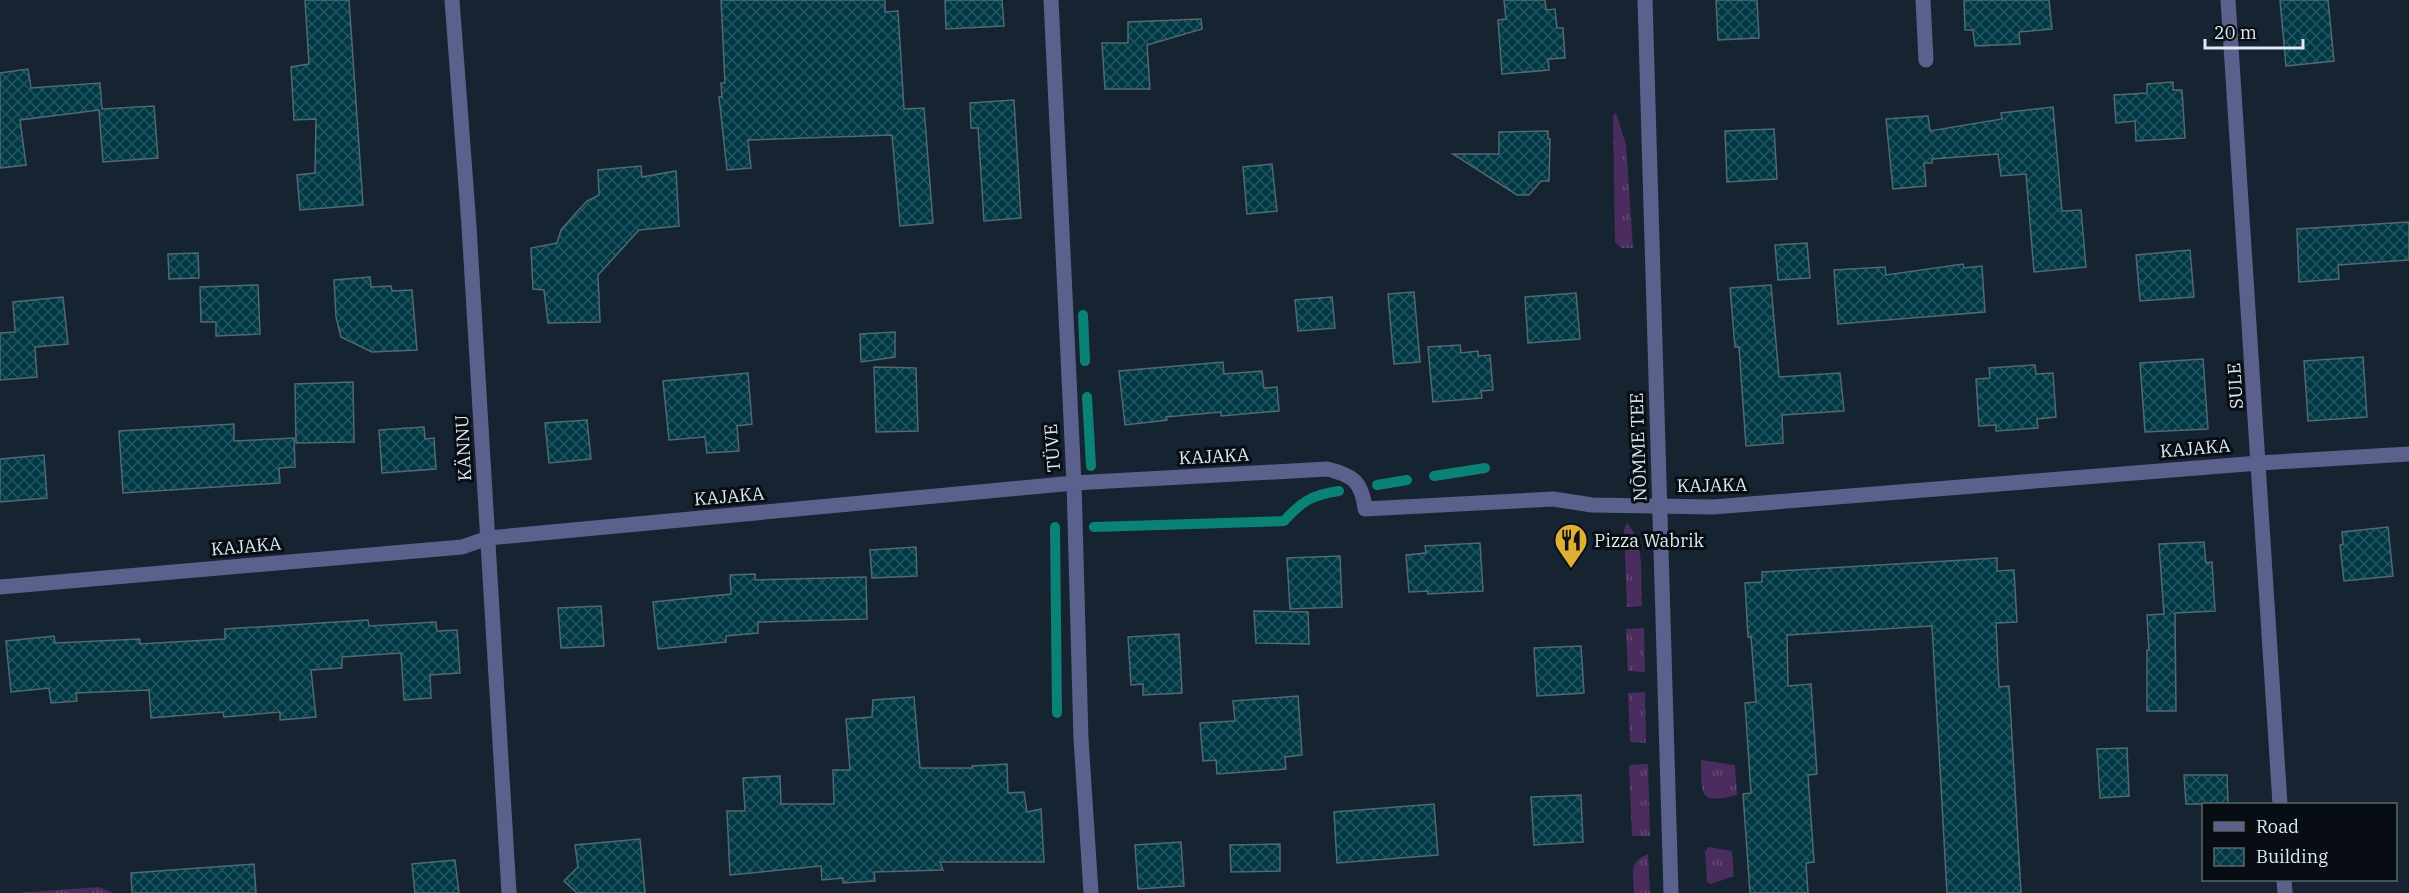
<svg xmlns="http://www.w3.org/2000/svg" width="2409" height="893" viewBox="0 0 2409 893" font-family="'IBM Plex Serif',serif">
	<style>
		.grass { fill: url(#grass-tufts) }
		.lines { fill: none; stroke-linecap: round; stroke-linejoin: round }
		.stream { stroke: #0b8276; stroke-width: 10 }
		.building { fill: url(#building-cross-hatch); stroke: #506a71; stroke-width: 1.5 }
		.minor { stroke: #5c608c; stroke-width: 15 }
		.tertiary { stroke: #5c608c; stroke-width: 15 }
		.labels { text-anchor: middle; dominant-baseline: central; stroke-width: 6; stroke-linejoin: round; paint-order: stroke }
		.street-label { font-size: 18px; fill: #dfe9f2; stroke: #070d13 }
		.poi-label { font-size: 18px; fill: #dfe9f2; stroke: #070d13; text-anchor: start }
	</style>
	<defs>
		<pattern id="grass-tufts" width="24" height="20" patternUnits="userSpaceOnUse" patternTransform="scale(1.5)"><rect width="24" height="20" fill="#4b2c5e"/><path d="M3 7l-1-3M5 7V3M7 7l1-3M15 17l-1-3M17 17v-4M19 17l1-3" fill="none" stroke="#644b76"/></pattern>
		<pattern id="building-cross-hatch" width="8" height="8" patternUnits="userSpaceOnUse" patternTransform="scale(1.5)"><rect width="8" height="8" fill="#003945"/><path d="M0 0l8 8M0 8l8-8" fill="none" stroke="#255660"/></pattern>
	</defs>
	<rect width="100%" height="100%" fill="#162432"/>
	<g class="grass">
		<path d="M 1616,113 L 1626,145 L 1633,248 L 1621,248 L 1615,242 L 1613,116 Z"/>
		<path d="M 1627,523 C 1646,544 1640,579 1642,606 L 1627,607 L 1624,530 Z"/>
		<path d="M 1644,628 L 1645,672 L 1628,671 L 1626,629 Z"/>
		<path d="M 1645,692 L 1646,743 L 1630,742 L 1628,693 Z"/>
		<path d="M 1701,760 L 1735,765 L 1737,795 C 1697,805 1702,794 1701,760 Z"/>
		<path d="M 1648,764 L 1650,836 L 1632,836 L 1629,765 Z"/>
		<path d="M 1708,847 L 1732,851 L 1734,876 L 1711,884 L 1707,882 L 1705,852 Z"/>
		<path d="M 1648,854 L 1650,893 L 1634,893 C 1634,873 1627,863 1648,854 Z"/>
		<path d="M 99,887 L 113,893 L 17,893 Z"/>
	</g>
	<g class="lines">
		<g class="stream">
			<path d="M 1083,315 L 1085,361"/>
			<path d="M 1087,397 L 1091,466"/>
			<path d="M 1434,476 L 1485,468"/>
			<path d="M 1377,485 L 1407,480"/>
			<path d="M 1055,527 L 1057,713"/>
			<path d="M 1094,527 L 1284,521 C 1302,501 1312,495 1339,491"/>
		</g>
	</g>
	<g class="building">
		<path d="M 305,0 L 349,0 L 363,205 L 300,210 L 297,175 L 315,173 L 316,119 L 294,120 L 291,67 L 309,64 Z"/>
		<path d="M 721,0 L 885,0 L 885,12 L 898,11 L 904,109 L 924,108 L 933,223 L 900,226 L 892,135 L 748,140 L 751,168 L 727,170 L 719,97 L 722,97 L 721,83 L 725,83 Z"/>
		<path d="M 945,0 L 1002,0 L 1004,26 L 946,29 Z"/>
		<path d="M 1504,0 L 1545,0 L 1546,10 L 1555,9 L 1557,28 L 1563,28 L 1565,58 L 1548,59 L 1549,70 L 1502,74 L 1498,20 L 1506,19 Z"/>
		<path d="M 1716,0 L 1757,0 L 1759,38 L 1718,40 Z"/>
		<path d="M 1964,0 L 2049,0 L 2052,29 L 2019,32 L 2020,44 L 1975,46 L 1973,30 L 1965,30 Z"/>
		<path d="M 2280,0 L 2328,0 L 2334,61 L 2286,66 Z"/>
		<path d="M 1201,19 L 1202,29 L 1147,45 L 1150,89 L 1105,89 L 1102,43 L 1128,43 L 1128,22 Z"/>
		<path d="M 28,69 L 31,88 L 100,83 L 102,109 L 154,106 L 158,158 L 103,162 L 99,110 L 20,120 L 26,165 L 0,168 L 0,73 Z"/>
		<path d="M 2173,82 L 2173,90 L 2182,90 L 2185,138 L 2136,141 L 2135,121 L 2116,123 L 2114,95 L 2147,93 L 2147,84 Z"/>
		<path d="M 1014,100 L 1021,218 L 984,221 L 978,128 L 971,128 L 970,103 Z"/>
		<path d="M 2053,107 L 2062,211 L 2081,210 L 2086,267 L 2034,272 L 2026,174 L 2001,176 L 1998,154 L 1932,159 L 1932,163 L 1924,163 L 1926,186 L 1893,189 L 1886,119 L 1928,116 L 1930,131 L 2002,119 L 2001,113 Z"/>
		<path d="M 1774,129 L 1777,179 L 1727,182 L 1725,131 Z"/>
		<path d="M 1548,131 L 1548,139 L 1550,139 L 1549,181 L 1541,181 L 1529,195 L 1517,195 L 1453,154 L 1499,154 L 1499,132 Z"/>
		<path d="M 1272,164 L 1277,211 L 1247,214 L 1243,167 Z"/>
		<path d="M 641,166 L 642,177 L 676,171 L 679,226 L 639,230 L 598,275 L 600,322 L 548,323 L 544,290 L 533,289 L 531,248 L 557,243 L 561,230 L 575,214 L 587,201 L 599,195 L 598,170 Z"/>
		<path d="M 2409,222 L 2409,260 L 2338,265 L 2339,279 L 2299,282 L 2297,229 Z"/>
		<path d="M 1807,243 L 1810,278 L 1778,280 L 1775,245 Z"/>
		<path d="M 2190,250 L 2194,297 L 2140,301 L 2136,255 Z"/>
		<path d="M 198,253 L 199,278 L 169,279 L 168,254 Z"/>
		<path d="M 1963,264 L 1964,268 L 1982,266 L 1985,312 L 1838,324 L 1834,270 L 1885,267 L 1886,275 Z"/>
		<path d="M 370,277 L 371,287 L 391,286 L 392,291 L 412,290 L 417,350 L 372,352 L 341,337 L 336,317 L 334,280 Z"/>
		<path d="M 258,285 L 260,334 L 216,336 L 216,322 L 201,322 L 200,287 Z"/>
		<path d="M 1771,285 L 1779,377 L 1840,373 L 1844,411 L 1782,415 L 1783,443 L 1746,446 L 1739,347 L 1735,347 L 1730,288 Z"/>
		<path d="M 1414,292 L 1420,362 L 1394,364 L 1388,294 Z"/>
		<path d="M 1576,293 L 1580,339 L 1528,343 L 1525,297 Z"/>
		<path d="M 63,297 L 68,344 L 35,347 L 37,377 L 0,380 L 0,333 L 15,332 L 13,302 Z"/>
		<path d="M 1332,297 L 1335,328 L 1298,331 L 1295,300 Z"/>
		<path d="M 895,332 L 895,357 L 861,362 L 860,334 Z"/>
		<path d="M 1460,345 L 1461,353 L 1478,351 L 1478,356 L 1490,355 L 1493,390 L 1481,391 L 1482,398 L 1433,402 L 1428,347 Z"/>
		<path d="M 2363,357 L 2367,417 L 2308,421 L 2304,361 Z"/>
		<path d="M 2203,359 L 2208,429 L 2145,432 L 2140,363 Z"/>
		<path d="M 1223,362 L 1224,374 L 1262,371 L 1264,388 L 1277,387 L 1279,411 L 1221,416 L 1221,412 L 1166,417 L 1167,420 L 1125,425 L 1119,371 Z"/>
		<path d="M 2035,365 L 2036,374 L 2053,373 L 2056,417 L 2037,419 L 2038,428 L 1996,431 L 1996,425 L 1979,426 L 1976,379 L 1990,378 L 1989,368 Z"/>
		<path d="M 874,367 L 916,368 L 918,431 L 876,432 Z"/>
		<path d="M 748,373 L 752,424 L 737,426 L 739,451 L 707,453 L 705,437 L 669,440 L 663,381 Z"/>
		<path d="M 353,382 L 354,442 L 296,443 L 295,384 Z"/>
		<path d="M 587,420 L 591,459 L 549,463 L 545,423 Z"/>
		<path d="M 234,424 L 234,441 L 294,438 L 295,467 L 279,468 L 280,483 L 123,493 L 119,431 Z"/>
		<path d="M 424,427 L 425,439 L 434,438 L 436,469 L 382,473 L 379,430 Z"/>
		<path d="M 44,455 L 47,498 L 0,502 L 0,459 Z"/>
		<path d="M 2388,527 L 2393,576 L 2344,581 L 2340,545 L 2343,545 L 2342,532 Z"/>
		<path d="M 2204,542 L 2206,563 L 2212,562 L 2215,611 L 2175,613 L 2176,711 L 2147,711 L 2147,650 L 2149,650 L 2147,615 L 2164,614 L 2159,544 Z"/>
		<path d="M 1480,543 L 1483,591 L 1428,594 L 1428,591 L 1409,592 L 1406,555 L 1426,553 L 1425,546 Z"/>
		<path d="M 916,547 L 917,576 L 872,578 L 870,550 Z"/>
		<path d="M 1340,556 L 1342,607 L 1290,609 L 1287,558 Z"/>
		<path d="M 1997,558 L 1997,571 L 2014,570 L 2017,622 L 1996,623 L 1999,687 L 2009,686 L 2021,893 L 1947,893 L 1932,626 L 1787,635 L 1788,686 L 1811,684 L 1817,774 L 1808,775 L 1814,862 L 1806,863 L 1808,893 L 1750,893 L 1743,794 L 1751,793 L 1745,703 L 1756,702 L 1751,637 L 1748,637 L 1745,583 L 1762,582 L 1762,572 Z"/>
		<path d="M 755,574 L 755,580 L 866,577 L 867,619 L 758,622 L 758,633 L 726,636 L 726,642 L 658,649 L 653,602 L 731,594 L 730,575 Z"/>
		<path d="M 601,606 L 604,646 L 561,648 L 558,608 Z"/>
		<path d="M 1254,611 L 1308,612 L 1309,644 L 1256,643 Z"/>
		<path d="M 368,620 L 369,626 L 436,622 L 437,631 L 457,630 L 460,673 L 430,675 L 431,698 L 404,700 L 401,653 L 342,657 L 342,668 L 311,670 L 316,717 L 280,720 L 280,712 L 224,717 L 223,712 L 151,718 L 149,690 L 76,693 L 77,701 L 51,703 L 49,688 L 11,692 L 6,641 L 54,636 L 55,643 L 140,639 L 140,644 L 225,639 L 225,629 Z"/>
		<path d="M 1179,634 L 1182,693 L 1143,695 L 1143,684 L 1131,685 L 1128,637 Z"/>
		<path d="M 1581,646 L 1584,693 L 1537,696 L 1534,648 Z"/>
		<path d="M 1298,696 L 1302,755 L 1285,757 L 1286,769 L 1217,774 L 1216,760 L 1203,761 L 1200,723 L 1235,721 L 1233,701 Z"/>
		<path d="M 914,697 L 920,768 L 972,768 L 972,766 L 1007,764 L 1008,793 L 1024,792 L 1027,812 L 1041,809 L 1044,862 L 940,862 L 943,870 L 874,872 L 875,881 L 843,883 L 843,878 L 822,880 L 821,866 L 730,875 L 727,811 L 745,811 L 743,778 L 780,776 L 781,804 L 834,804 L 833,770 L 850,770 L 846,719 L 872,717 L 873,700 Z"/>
		<path d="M 2127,748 L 2129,796 L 2100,798 L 2097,749 Z"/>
		<path d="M 2184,775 L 2227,775 L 2228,804 L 2186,804 Z"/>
		<path d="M 1581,795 L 1583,842 L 1534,845 L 1531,797 Z"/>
		<path d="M 1434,804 L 1438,855 L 1337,863 L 1334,812 Z"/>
		<path d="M 640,839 L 645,893 L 577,893 L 564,881 L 578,867 L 575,845 Z"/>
		<path d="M 1181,842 L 1184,886 L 1138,889 L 1135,845 Z"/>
		<path d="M 1280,844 L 1280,871 L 1231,872 L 1230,845 Z"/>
		<path d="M 455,860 L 459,893 L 415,893 L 412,864 Z"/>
		<path d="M 254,864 L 256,893 L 132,893 L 131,873 Z"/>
	</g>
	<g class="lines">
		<g class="minor">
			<path d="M 452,0 L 469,226 L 509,893"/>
			<path d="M 1051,0 L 1074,483 L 1081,739 L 1091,893"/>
			<path d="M 1923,0 L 1926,60"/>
			<path d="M 2228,0 L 2280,804"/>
			<path d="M 0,587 L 462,547 L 488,538 L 1074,483 L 1327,469 C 1353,475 1362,482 1365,509 L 1553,499 L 1592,505 L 1713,507 L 2259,463 L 2409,454"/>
			<path d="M 2284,880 L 2285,893"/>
		</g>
		<path class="tertiary" d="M 1645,0 L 1671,893"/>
	</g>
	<defs>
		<symbol id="restaurant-pin" viewBox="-11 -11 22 30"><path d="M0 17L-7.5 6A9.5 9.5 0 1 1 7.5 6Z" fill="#dfb034" stroke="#070d13"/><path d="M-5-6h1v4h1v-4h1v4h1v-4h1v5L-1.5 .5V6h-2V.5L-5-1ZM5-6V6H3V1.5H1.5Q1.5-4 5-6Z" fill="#111"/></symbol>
	</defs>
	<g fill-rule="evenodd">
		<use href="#restaurant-pin" x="1552" y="521" width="38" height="52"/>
	</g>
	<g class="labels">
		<g class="street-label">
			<text transform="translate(2235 386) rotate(-94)">SULE</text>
			<text transform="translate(1638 447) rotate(-92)">NÕMME TEE</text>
			<text transform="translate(463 448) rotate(-93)">KÄNNU</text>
			<text transform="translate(1052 448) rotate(-94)">TÜVE</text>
			<text transform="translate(2195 448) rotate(-5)">KAJAKA</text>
			<text transform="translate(1214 456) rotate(-3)">KAJAKA</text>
			<text transform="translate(1712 485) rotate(-1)">KAJAKA</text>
			<text transform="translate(729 496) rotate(-5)">KAJAKA</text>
			<text transform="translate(246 546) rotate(-5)">KAJAKA</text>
		</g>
		<g class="poi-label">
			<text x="1594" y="540">Pizza Wabrik</text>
		</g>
	</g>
	<rect x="2202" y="803" width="195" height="78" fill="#070d13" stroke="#5d656c" stroke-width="1.5"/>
	<rect x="2214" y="822" width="30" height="9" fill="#5c608c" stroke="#5d656c" stroke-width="1.5"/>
	<text x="2256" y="833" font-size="18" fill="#dfe9f2">Road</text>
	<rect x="2214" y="848" width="30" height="18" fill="url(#building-cross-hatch)" stroke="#5d656c" stroke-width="1.5"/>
	<text x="2256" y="863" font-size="18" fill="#dfe9f2">Building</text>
	<path d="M2205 39v9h98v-9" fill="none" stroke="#dfe9f2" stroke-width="3"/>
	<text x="2214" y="39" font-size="18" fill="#dfe9f2" stroke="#070d13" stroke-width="4.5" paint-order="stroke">20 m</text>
</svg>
